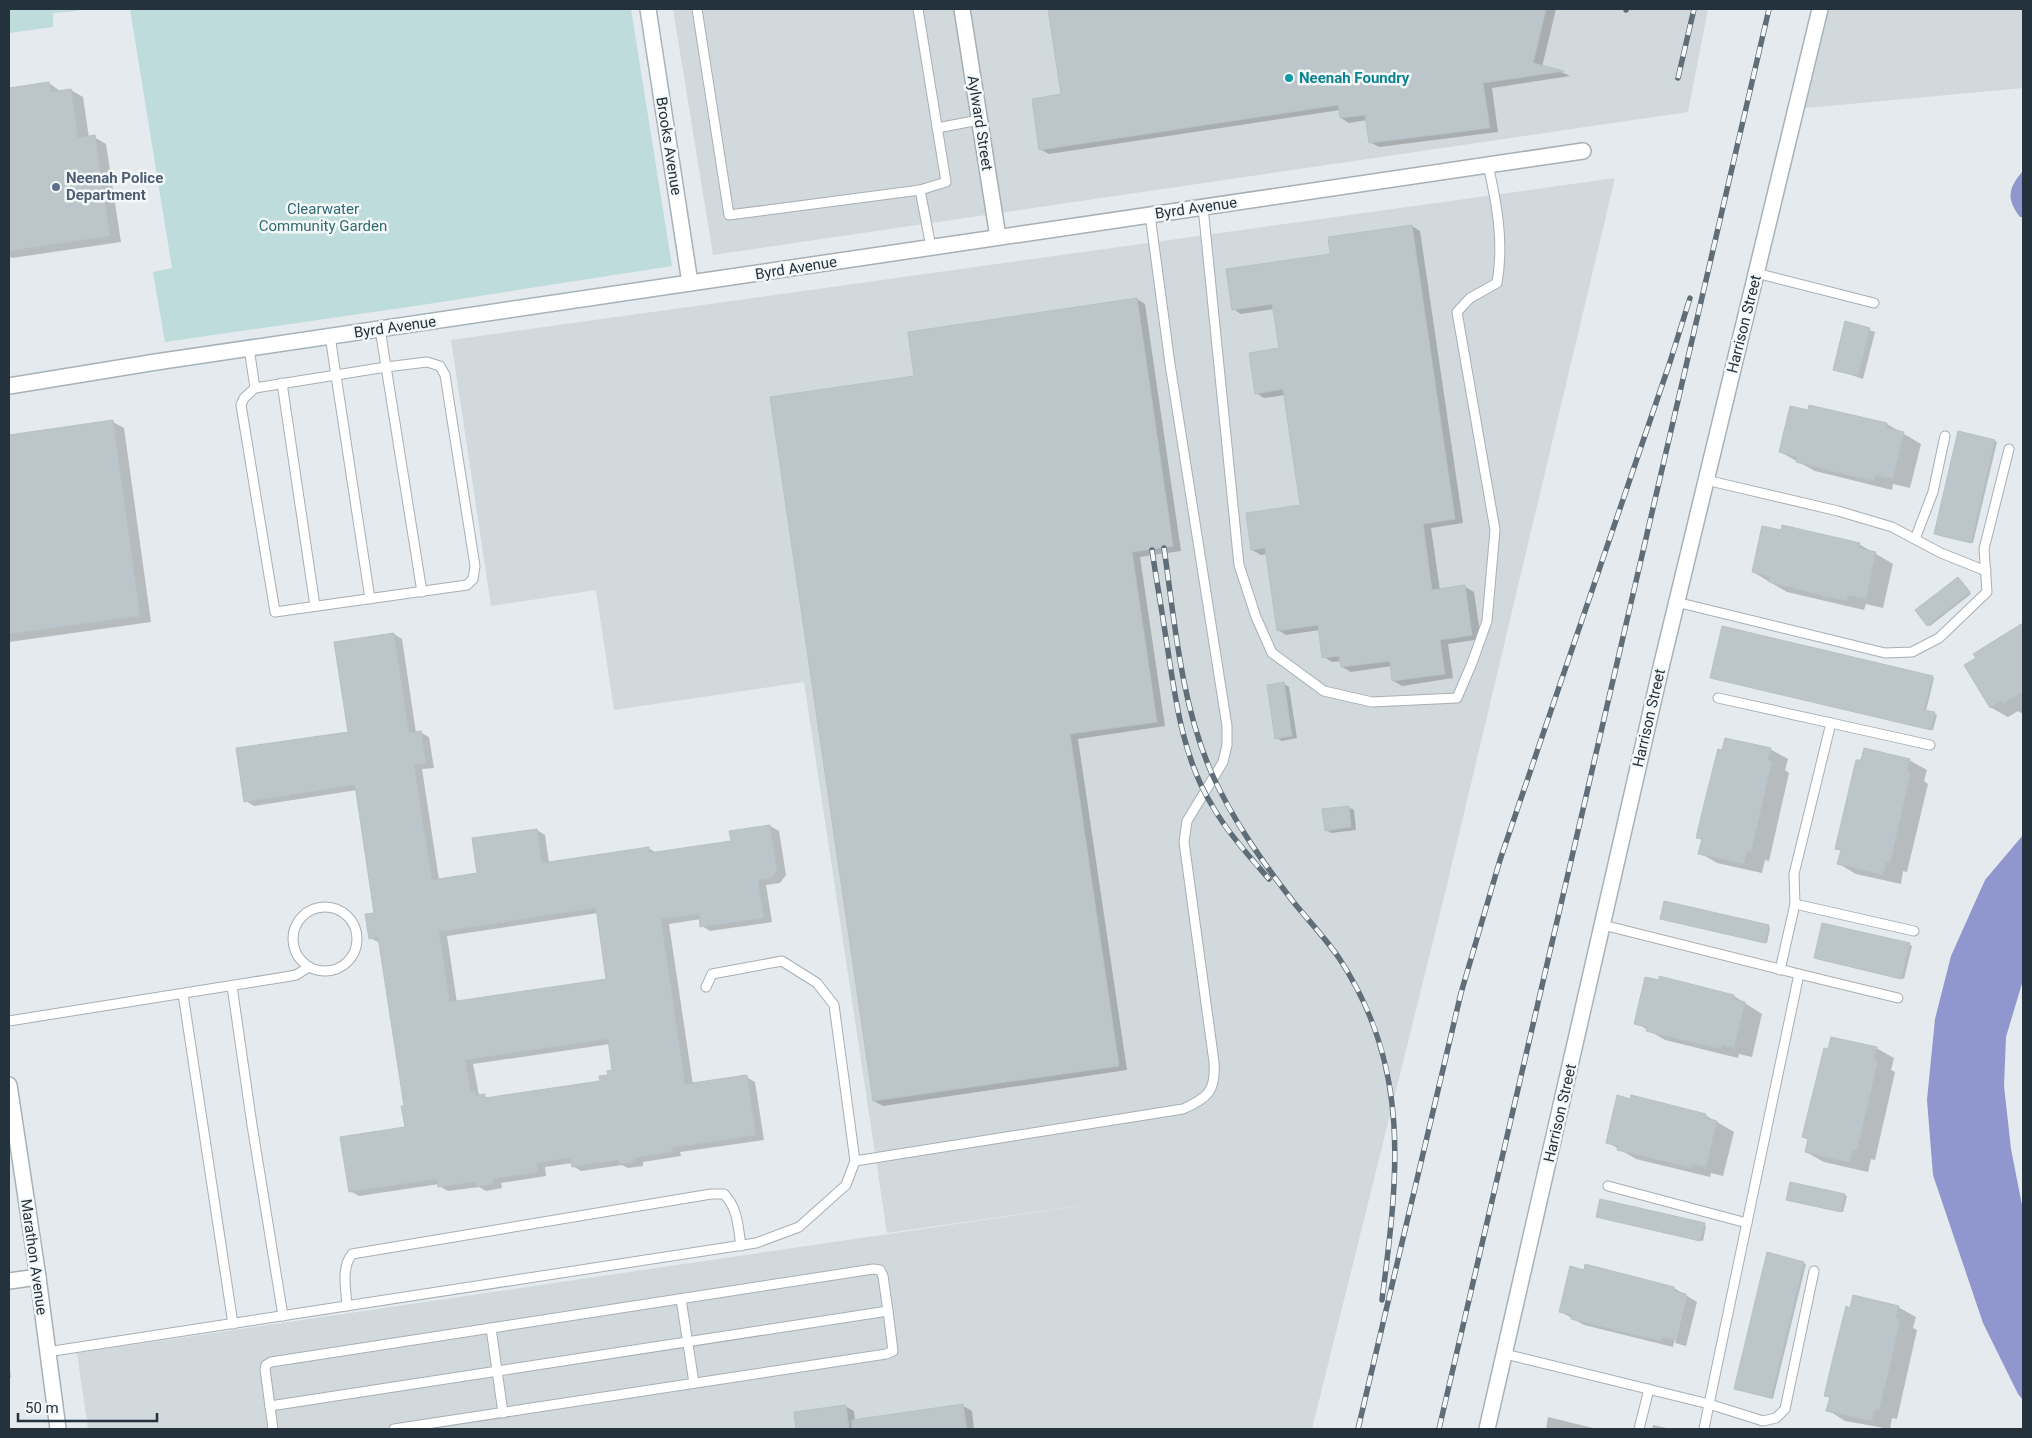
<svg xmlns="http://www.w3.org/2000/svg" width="2032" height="1438" viewBox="0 0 2032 1438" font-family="Roboto,sans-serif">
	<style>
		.built { fill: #d2d9dc }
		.green { fill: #bedcdc }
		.water { fill: #8f97ce }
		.shadow { fill: #0003; fill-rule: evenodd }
		.building { fill: #bcc6ca; stroke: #b6c1c6; fill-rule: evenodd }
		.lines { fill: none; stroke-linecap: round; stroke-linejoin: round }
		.lane-casing { stroke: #a7afb5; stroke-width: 11 }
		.street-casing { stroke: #a7afb5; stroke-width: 18 }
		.secondary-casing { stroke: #a6b2bb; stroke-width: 18 }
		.lane { stroke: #fff; stroke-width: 9 }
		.street { stroke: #fff; stroke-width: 15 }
		.secondary { stroke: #fff; stroke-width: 15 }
		.rail-casing { stroke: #5f6d78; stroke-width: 5.5 }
		.rail { stroke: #f4f8f9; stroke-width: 4; stroke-dasharray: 11; stroke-linecap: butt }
		.culture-dot { fill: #0f9aa8; stroke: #f4f8f9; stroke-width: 2 }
		.service-dot { fill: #5c6f8a; stroke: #f4f8f9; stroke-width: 2 }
		.labels { text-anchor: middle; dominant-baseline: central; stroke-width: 5; stroke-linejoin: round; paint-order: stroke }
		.culture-label { font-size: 15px; font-weight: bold; fill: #0d838f; stroke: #f4f8f9; text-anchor: start }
		.street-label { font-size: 15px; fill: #24323d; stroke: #f4f8f9 }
		.service-label { font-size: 15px; font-weight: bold; fill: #4e5e75; stroke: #f4f8f9; text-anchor: start }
		.park-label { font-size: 15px; fill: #306b72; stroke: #f4f8f9 }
	</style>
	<rect width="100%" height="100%" fill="#e4eaed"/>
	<g class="built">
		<path d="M 673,9 L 1708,9 L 1688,112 L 713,255 Z"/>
		<path d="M 1820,9 L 2023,9 L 2023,88 L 1796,109 Z"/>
		<path d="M 1615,178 L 1446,889 L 1312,1429 L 88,1429 L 77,1353 L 1100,1203 L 887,1233 L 804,682 L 614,710 L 596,590 L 491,606 L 451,340 Z"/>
	</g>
	<g class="green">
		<path d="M 9,9 L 76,9 L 77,11 L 53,13 L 53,27 L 9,33 Z"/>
		<path d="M 130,9 L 631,9 L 672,266 L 435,303 L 165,342 L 153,272 L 172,268 Z"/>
	</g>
	<g class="water">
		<path d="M 2023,171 L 2023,217 L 2020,217 C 2006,199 2008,188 2023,171 Z"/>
		<path d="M 2023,835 L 2023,980 L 2006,1037 L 2004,1086 L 2011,1149 L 2023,1210 L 2023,1400 L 2018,1394 L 1983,1323 L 1933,1175 L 1927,1100 L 1935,1019 L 1951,956 L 1985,880 Z"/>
	</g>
	<g class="shadow">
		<path d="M 1050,9 L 1556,9 L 1542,67 L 1564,73 L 1570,76 L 1492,88 L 1498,132 L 1379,147 L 1370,142 L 1367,120 L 1349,123 L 1341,118 L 1340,110 L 1049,154 L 1040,149 L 1062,95 Z"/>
		<path d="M 49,83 L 61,92 L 71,90 L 83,97 L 89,138 L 94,137 L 106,144 L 121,242 L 12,258 L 9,256 L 9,90 Z"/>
		<path d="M 1412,226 L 1420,231 L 1463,523 L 1431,528 L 1440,590 L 1465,587 L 1474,592 L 1481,639 L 1448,644 L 1453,678 L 1402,686 L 1394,681 L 1392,666 L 1351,672 L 1342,667 L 1341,661 L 1332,662 L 1324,657 L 1320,630 L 1286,635 L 1278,630 L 1267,554 L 1261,555 L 1252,550 L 1301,506 L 1285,395 L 1264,398 L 1256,393 L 1280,349 L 1274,309 L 1241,314 L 1233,309 L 1332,255 Z"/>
		<path d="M 1137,299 L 1145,304 L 1181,551 L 1140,557 L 1165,726 L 1078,739 L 1127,1070 L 883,1106 L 874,1101 L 916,377 Z"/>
		<path d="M 1846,323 L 1875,332 L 1863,379 L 1834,369 Z"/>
		<path d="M 113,422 L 124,428 L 151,622 L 9,642 L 9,436 Z"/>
		<path d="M 1887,424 L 1921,444 L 1910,488 L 1893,484 L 1892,490 L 1815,471 L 1780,452 Z"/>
		<path d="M 1995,441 L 1997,442 L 1973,543 L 1938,535 Z"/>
		<path d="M 1859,544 L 1893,564 L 1883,608 L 1866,604 L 1864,610 L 1787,592 L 1753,572 Z"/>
		<path d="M 1958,578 L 1971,594 L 1930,626 L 1927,625 Z"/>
		<path d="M 2023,623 L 2023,712 L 2021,713 L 2018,711 L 2008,717 L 1990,707 L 1977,659 L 1974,654 Z"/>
		<path d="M 394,634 L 402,639 L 416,733 L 420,732 L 429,737 L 434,768 L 422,769 L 439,880 L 479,874 L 537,830 L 545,835 L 549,863 L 648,848 L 657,853 L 732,842 L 770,826 L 779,831 L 786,875 L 780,883 L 766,885 L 772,922 L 710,931 L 702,926 L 701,919 L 669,924 L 693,1085 L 746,1077 L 755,1082 L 764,1140 L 680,1152 L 681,1156 L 643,1162 L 643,1166 L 628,1168 L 622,1165 L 581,1171 L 573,1166 L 572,1163 L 545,1167 L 546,1176 L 501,1183 L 502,1188 L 486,1191 L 479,1187 L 448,1191 L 439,1186 L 439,1184 L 359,1196 L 350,1191 L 406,1128 L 405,1107 L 380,943 L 370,938 L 376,914 L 357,790 L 254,806 L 246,801 L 349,733 ZM 598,913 L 608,980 L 457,1003 L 447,936 ZM 610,1044 L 613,1071 L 601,1082 L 490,1098 L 479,1095 L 473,1064 Z"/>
		<path d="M 1932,677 L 1934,678 L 1926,711 L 1937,715 L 1933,730 L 1714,678 Z"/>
		<path d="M 1284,684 L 1289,687 L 1297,738 L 1282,741 L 1276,738 Z"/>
		<path d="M 1770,749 L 1788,759 L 1785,770 L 1789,773 L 1769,861 L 1765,860 L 1762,873 L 1717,863 L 1700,853 L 1703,840 L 1698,837 L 1723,751 Z"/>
		<path d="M 1909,760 L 1927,770 L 1924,781 L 1928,784 L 1907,872 L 1903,871 L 1901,884 L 1856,874 L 1839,864 L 1842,851 L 1836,848 Z"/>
		<path d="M 1348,807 L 1354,810 L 1356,830 L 1331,833 L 1326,830 Z"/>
		<path d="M 1662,919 L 1768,926 L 1770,928 L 1767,943 Z"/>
		<path d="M 1909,944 L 1912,946 L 1904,979 L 1817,959 Z"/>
		<path d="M 1660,977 L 1734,996 L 1762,1014 L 1752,1057 L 1739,1054 L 1738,1058 L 1665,1040 L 1636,1023 Z"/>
		<path d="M 1876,1048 L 1894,1058 L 1891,1070 L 1895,1072 L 1875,1160 L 1871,1159 L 1868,1172 L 1824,1162 L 1806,1152 L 1829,1050 Z"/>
		<path d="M 1631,1100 L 1705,1115 L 1734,1132 L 1723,1176 L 1711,1173 L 1710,1177 L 1636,1159 L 1607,1142 Z"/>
		<path d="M 1844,1195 L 1847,1196 L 1843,1212 L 1788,1200 Z"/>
		<path d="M 1600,1217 L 1704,1225 L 1706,1226 L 1703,1241 Z"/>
		<path d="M 1768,1254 L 1806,1264 L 1773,1399 L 1736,1389 Z"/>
		<path d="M 1674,1288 L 1697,1302 L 1686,1346 L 1675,1343 L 1686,1297 L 1684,1297 L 1673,1347 L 1584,1325 L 1561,1312 Z"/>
		<path d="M 1898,1307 L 1916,1317 L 1913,1328 L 1917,1330 L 1897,1419 L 1892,1418 L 1890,1429 L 1845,1421 L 1828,1410 L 1831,1398 L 1826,1395 L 1851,1309 Z"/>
		<path d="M 9,1364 L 11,1377 L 9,1378 Z"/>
		<path d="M 845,1406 L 854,1411 L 855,1421 L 963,1406 L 972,1411 L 974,1429 L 793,1429 Z"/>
		<path d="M 1548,1417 L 1593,1428 L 1595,1429 L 1546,1429 Z"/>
		<path d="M 1653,1425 L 1671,1429 L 1652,1429 Z"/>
	</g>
	<g class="building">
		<path d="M 1048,9 L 1546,9 L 1533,63 L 1564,71 L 1483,83 L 1490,128 L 1369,143 L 1365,115 L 1340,118 L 1338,105 L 1039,150 L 1032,99 L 1061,94 Z"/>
		<path d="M 49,82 L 51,92 L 71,89 L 78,138 L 95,135 L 110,236 L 9,251 L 9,88 Z"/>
		<path d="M 1412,225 L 1455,519 L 1423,524 L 1432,590 L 1465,585 L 1472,635 L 1440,640 L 1445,674 L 1392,681 L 1390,661 L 1341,667 L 1339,656 L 1322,658 L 1318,625 L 1277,631 L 1265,548 L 1251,550 L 1246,513 L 1300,505 L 1283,389 L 1255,394 L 1249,353 L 1279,348 L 1272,304 L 1232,310 L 1226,269 L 1330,254 L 1328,237 Z"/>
		<path d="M 1137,298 L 1173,546 L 1132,552 L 1157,722 L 1070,734 L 1119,1066 L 873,1101 L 770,397 L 914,376 L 908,332 Z"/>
		<path d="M 1845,321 L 1870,328 L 1858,376 L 1833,370 Z"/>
		<path d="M 1809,405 L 1887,423 L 1886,428 L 1904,432 L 1893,479 L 1875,475 L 1874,481 L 1851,476 L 1796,462 L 1797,457 L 1779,452 L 1790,406 L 1808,410 Z"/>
		<path d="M 113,420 L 140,616 L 9,634 L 9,435 Z"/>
		<path d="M 1958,431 L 1995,440 L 1971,543 L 1934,534 Z"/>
		<path d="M 1782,525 L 1860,543 L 1859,548 L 1876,552 L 1866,599 L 1848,595 L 1847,601 L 1824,596 L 1769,582 L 1770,577 L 1752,572 L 1762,526 L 1781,530 Z"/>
		<path d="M 1958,577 L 1970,592 L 1927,626 L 1915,610 Z"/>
		<path d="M 2023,623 L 2023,692 L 2003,704 L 2001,701 L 1990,708 L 1964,665 L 1976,658 L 1973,654 Z"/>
		<path d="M 1722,626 L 1933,676 L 1924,710 L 1935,712 L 1931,730 L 1710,678 Z"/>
		<path d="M 394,633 L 409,733 L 421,731 L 426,763 L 414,765 L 432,880 L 477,873 L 472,838 L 537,829 L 542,863 L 649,847 L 649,853 L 731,841 L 729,831 L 770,825 L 777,870 L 771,878 L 758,880 L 764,918 L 700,927 L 699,914 L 661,919 L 685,1084 L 747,1075 L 756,1135 L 672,1148 L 672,1152 L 635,1158 L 635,1162 L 619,1164 L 618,1160 L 572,1167 L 570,1158 L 537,1163 L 538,1172 L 493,1179 L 494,1184 L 476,1187 L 475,1182 L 438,1187 L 437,1179 L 349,1192 L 340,1137 L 405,1127 L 401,1106 L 404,1106 L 378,937 L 369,939 L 365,914 L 374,913 L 355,785 L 244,802 L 236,748 L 348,732 L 334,642 ZM 596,908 L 606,979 L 450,1002 L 439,932 ZM 608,1039 L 612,1070 L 607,1071 L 608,1075 L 599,1076 L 600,1081 L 485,1098 L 485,1094 L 476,1095 L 475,1091 L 471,1092 L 465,1060 Z"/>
		<path d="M 1284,682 L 1292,736 L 1275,739 L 1267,685 Z"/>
		<path d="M 1725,738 L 1771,748 L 1768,760 L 1772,762 L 1751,852 L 1747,851 L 1744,864 L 1698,854 L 1702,839 L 1696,838 L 1705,800 L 1718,749 L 1722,750 Z"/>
		<path d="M 1864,748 L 1910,759 L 1907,771 L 1911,772 L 1890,863 L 1886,862 L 1883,875 L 1837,864 L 1841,850 L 1835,849 L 1856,760 L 1861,760 Z"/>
		<path d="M 1349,806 L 1351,827 L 1325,831 L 1322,809 Z"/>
		<path d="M 1664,901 L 1769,925 L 1765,943 L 1660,919 Z"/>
		<path d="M 1822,923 L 1910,943 L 1901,979 L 1814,958 Z"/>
		<path d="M 1659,976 L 1734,995 L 1733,999 L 1745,1002 L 1734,1048 L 1722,1045 L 1721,1049 L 1682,1040 L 1646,1031 L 1647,1027 L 1634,1024 L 1645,977 L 1659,980 Z"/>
		<path d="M 1831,1037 L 1877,1047 L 1874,1060 L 1878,1061 L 1857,1151 L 1853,1150 L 1850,1163 L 1805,1152 L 1808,1139 L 1802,1137 L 1824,1048 L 1828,1049 Z"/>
		<path d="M 1617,1095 L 1630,1099 L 1631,1095 L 1706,1114 L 1705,1118 L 1717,1121 L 1706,1167 L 1693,1164 L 1692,1168 L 1654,1159 L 1617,1150 L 1618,1146 L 1606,1143 Z"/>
		<path d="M 1790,1182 L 1845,1194 L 1841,1212 L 1786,1200 Z"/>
		<path d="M 1600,1199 L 1705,1223 L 1700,1241 L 1596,1217 Z"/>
		<path d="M 1767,1252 L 1804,1262 L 1771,1398 L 1734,1389 Z"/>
		<path d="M 1585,1264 L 1674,1287 L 1674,1291 L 1686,1294 L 1675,1340 L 1662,1337 L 1661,1341 L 1623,1332 L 1571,1319 L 1572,1315 L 1559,1312 L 1570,1266 L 1584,1270 Z"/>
		<path d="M 1853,1295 L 1899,1306 L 1896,1318 L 1900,1319 L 1892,1358 L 1879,1410 L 1875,1409 L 1872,1421 L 1826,1411 L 1830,1397 L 1824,1396 L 1833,1358 L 1846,1306 L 1850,1308 Z"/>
		<path d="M 963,1404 L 967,1429 L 852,1429 L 852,1420 Z"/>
		<path d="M 846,1405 L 849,1429 L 796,1429 L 794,1412 Z"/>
	</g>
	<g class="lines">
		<defs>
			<g id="lane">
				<path d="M 697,9 L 729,215 L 920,190 L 946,182 L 918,9"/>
				<path d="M 937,128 L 979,120"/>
				<path d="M 920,190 L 931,247"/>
				<path d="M 1203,207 L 1239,565 L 1256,617 L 1272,653 L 1324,691 L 1372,702 L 1457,698 L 1472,663 L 1487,621 L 1495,530 L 1457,312 L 1470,298 L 1497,283 C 1504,243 1497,204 1488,165"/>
				<path d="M 1756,273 L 1874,303"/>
				<path d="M 380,329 L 422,592"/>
				<path d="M 330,336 L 370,599"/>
				<path d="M 249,348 L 255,388"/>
				<path d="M 427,362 L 440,366 L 445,375 L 475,566 L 473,579 L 467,585 L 275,612 L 241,405 L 244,398 L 255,388 L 386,367 Z"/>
				<path d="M 282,383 L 315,606"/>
				<path d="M 1706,480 L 1838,511 L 1892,527 L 1941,553 L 1986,571"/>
				<path d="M 1915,539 L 1933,492 L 1945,436"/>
				<path d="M 1676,602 L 1885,653 L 1912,652 L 1939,638 L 1987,592 L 1984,549 L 2009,449"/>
				<path d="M 1718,698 L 1831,723 L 1794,874 L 1795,904 L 1780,970"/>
				<path d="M 1831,723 L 1930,745"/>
				<path d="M 1795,904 L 1914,931"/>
				<circle cx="325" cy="939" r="32"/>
				<path d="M 1799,974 L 1898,998"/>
				<path d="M 232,986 L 252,1125 L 283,1316"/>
				<path d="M 183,994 L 233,1324"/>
				<path d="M 9,1021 L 285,977 L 296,975 L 309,967"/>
				<path d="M 855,1161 L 1183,1109 C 1208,1098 1216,1091 1214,1062 L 1184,842 L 1187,821 L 1223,762 L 1227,745 L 1227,726 L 1170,364 L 1150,215"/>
				<path d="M 1608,1186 L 1747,1223"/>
				<path d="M 681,1299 L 694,1383"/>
				<path d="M 347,1306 C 346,1289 341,1268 352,1254 L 711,1194 L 724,1194 C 738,1208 738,1227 741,1246"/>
				<path d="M 491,1328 L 503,1413"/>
				<path d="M 47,1352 L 756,1243 L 799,1227 L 846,1185 L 855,1161 L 834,1005 L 817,983 L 782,961 L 712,974 L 706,987"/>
				<path d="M 1505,1354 L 1709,1404 L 1799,974 L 1603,925"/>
				<path d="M 270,1406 L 888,1311 L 893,1351 L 886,1354 L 394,1429"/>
				<path d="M 273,1429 L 265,1369 L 266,1365 L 271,1362 L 873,1269 L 880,1270 L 883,1276 L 888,1311"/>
				<path d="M 1639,1429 L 1649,1389"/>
				<path d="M 1704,1429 L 1709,1404 L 1763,1421 L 1776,1418 L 1785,1409 L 1814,1271"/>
			</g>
			<g id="street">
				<path d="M 962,9 L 998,237"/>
				<path d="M 690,283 L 1583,151"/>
				<path d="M 9,1281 L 38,1277"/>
			</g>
			<g id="secondary">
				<path d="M 9,386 L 156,362 L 690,283 L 648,9"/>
				<path d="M 9,1085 L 38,1277 L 58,1429"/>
				<path d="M 1487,1429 L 1662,663 L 1820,9"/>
			</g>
		</defs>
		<use href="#lane" class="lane-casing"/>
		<use href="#street" class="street-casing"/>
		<use href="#secondary" class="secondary-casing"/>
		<use href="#lane" class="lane"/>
		<use href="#street" class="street"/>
		<use href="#secondary" class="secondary"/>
		<defs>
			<g id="rail">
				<path d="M 1626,10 L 1626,9"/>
				<path d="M 1678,78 L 1694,9"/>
				<path d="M 1164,548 C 1175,624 1181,704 1212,774 C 1233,821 1264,864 1295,904 C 1310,922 1326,939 1339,958 C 1412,1069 1398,1176 1382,1300"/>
				<path d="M 1152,550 C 1157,584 1163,617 1168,651 C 1176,704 1184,761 1213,807 C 1228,833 1249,856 1269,879"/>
				<path d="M 1358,1429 L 1461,993 L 1500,860 L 1670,362 L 1690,298"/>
				<path d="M 1439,1429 L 1769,9"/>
			</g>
		</defs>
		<use href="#rail" class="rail-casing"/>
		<use href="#rail" class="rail"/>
	</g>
	<circle class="culture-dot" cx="1289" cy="78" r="5"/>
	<circle class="service-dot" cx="56" cy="187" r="5"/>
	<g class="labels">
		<g class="culture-label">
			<text x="1299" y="78">Neenah Foundry</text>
		</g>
		<g class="street-label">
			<text transform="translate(980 123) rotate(81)">Aylward Street</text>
			<text transform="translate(669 146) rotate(81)">Brooks Avenue</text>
			<text transform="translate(1196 208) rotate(-8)">Byrd Avenue</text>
			<text transform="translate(796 268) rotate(-9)">Byrd Avenue</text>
			<text transform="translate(1744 324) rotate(-76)">Harrison Street</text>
			<text transform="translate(395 327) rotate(-8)">Byrd Avenue</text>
			<text transform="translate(1649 718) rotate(-77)">Harrison Street</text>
			<text transform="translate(1560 1113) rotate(-77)">Harrison Street</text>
			<text transform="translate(34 1257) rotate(82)">Marathon Avenue</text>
		</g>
		<g class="service-label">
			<text x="66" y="178">Neenah Police<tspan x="66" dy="17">Department</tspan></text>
		</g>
		<g class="park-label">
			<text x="323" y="209">Clearwater<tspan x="323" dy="17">Community Garden</tspan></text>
		</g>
	</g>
	<rect width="2032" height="1438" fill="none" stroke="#24323d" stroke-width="20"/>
	<path d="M18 1413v8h139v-8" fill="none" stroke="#24323d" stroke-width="2.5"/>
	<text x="25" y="1413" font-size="15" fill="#24323d" stroke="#f4f8f9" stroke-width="4" paint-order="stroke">50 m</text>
</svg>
